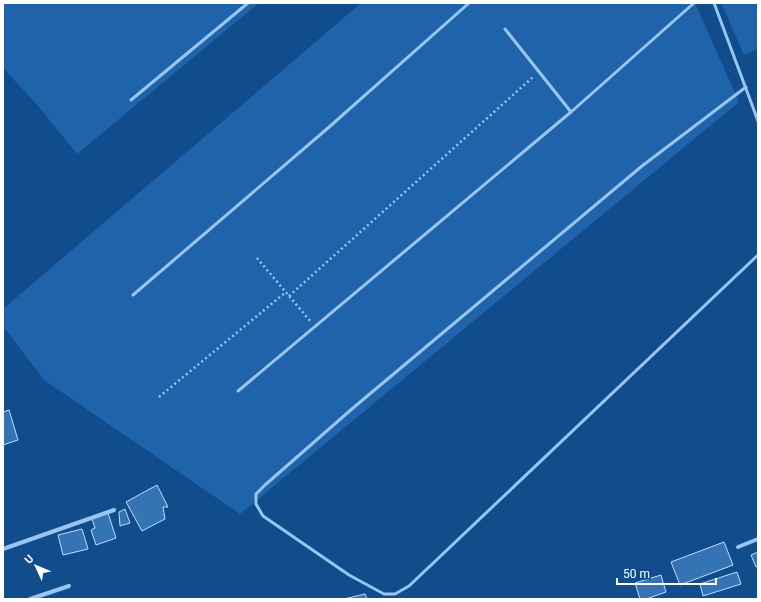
<svg xmlns="http://www.w3.org/2000/svg" width="761" height="602" viewBox="0 0 761 602" font-family="Roboto,sans-serif">
	<style>
		.green { fill: #1f64aa }
		.building { fill: #3474b4; stroke: #bfdefd }
		.lines { fill: none; stroke-linecap: round; stroke-linejoin: round }
		.path { stroke: #98c5f2; stroke-width: 2.5; stroke-dasharray: 2 3; stroke-linecap: butt }
		.service { stroke: #98c5f2; stroke-width: 3 }
		.minor { stroke: #98c5f2; stroke-width: 4 }
	</style>
	<rect width="100%" height="100%" fill="#114c8d"/>
	<g class="green">
		<path d="M 3,3 L 259,3 L 77,154 L 39,107 L 3,68 Z"/>
		<path d="M 361,3 L 695,3 L 739,102 L 240,514 L 44,380 L 3,326 L 3,309 Z"/>
		<path d="M 721,3 L 758,3 L 758,49 L 744,55 Z"/>
	</g>
	<g class="building">
		<path d="M 9,410 L 18,440 L 3,445 L 3,412 Z"/>
		<path d="M 157,485 L 168,507 L 163,507 L 165,519 L 142,531 L 126,502 Z"/>
		<path d="M 125,509 L 130,523 L 120,526 L 119,512 Z"/>
		<path d="M 108,513 L 116,538 L 96,545 L 91,530 L 95,528 L 92,519 Z"/>
		<path d="M 82,529 L 88,549 L 63,555 L 58,535 Z"/>
		<path d="M 724,542 L 733,565 L 680,585 L 671,562 Z"/>
		<path d="M 758,552 L 758,566 L 756,567 L 751,555 Z"/>
		<path d="M 737,572 L 741,584 L 703,596 L 700,584 Z"/>
		<path d="M 661,575 L 666,592 L 646,599 L 640,599 L 635,583 Z"/>
		<path d="M 365,594 L 367,599 L 344,599 Z"/>
	</g>
	<g class="lines">
		<g class="path">
			<path d="M 257,258 L 311,322"/>
			<path d="M 289,296 L 533,77"/>
			<path d="M 159,397 L 286,292"/>
		</g>
		<g class="service">
			<path d="M 714,3 L 758,121"/>
			<path d="M 505,29 L 571,112"/>
			<path d="M 746,87 L 642,166 L 353,408 L 265,485 L 256,494 L 256,504 L 263,516 L 349,575 L 384,594 L 395,594 L 409,586 L 758,255"/>
			<path d="M 131,100 L 248,3"/>
			<path d="M 133,295 L 328,128 L 469,3"/>
			<path d="M 238,391 L 571,112 L 694,3"/>
		</g>
		<g class="minor">
			<path d="M 738,547 L 758,539"/>
			<path d="M 3,549 L 114,510"/>
			<path d="M 30,599 L 69,586"/>
		</g>
	</g>
	<rect width="761" height="602" fill="none" stroke="#ffffff" stroke-width="8"/>
	<g transform="translate(36 566) rotate(314)" stroke="#114c8d" stroke-width="3" paint-order="stroke">
	<path d="M0-3L7 15L0 10L-7 15Z" fill="#ffffff"/>
	<text y="-6" font-size="11" font-weight="bold" text-anchor="middle" fill="#ffffff">U</text>
	</g>
	<path d="M617 578v6h99v-6" fill="none" stroke="#ffffff" stroke-width="2"/>
	<text x="623" y="578" font-size="12" fill="#ffffff" stroke="#114c8d" stroke-width="3" paint-order="stroke">50 m</text>
</svg>
